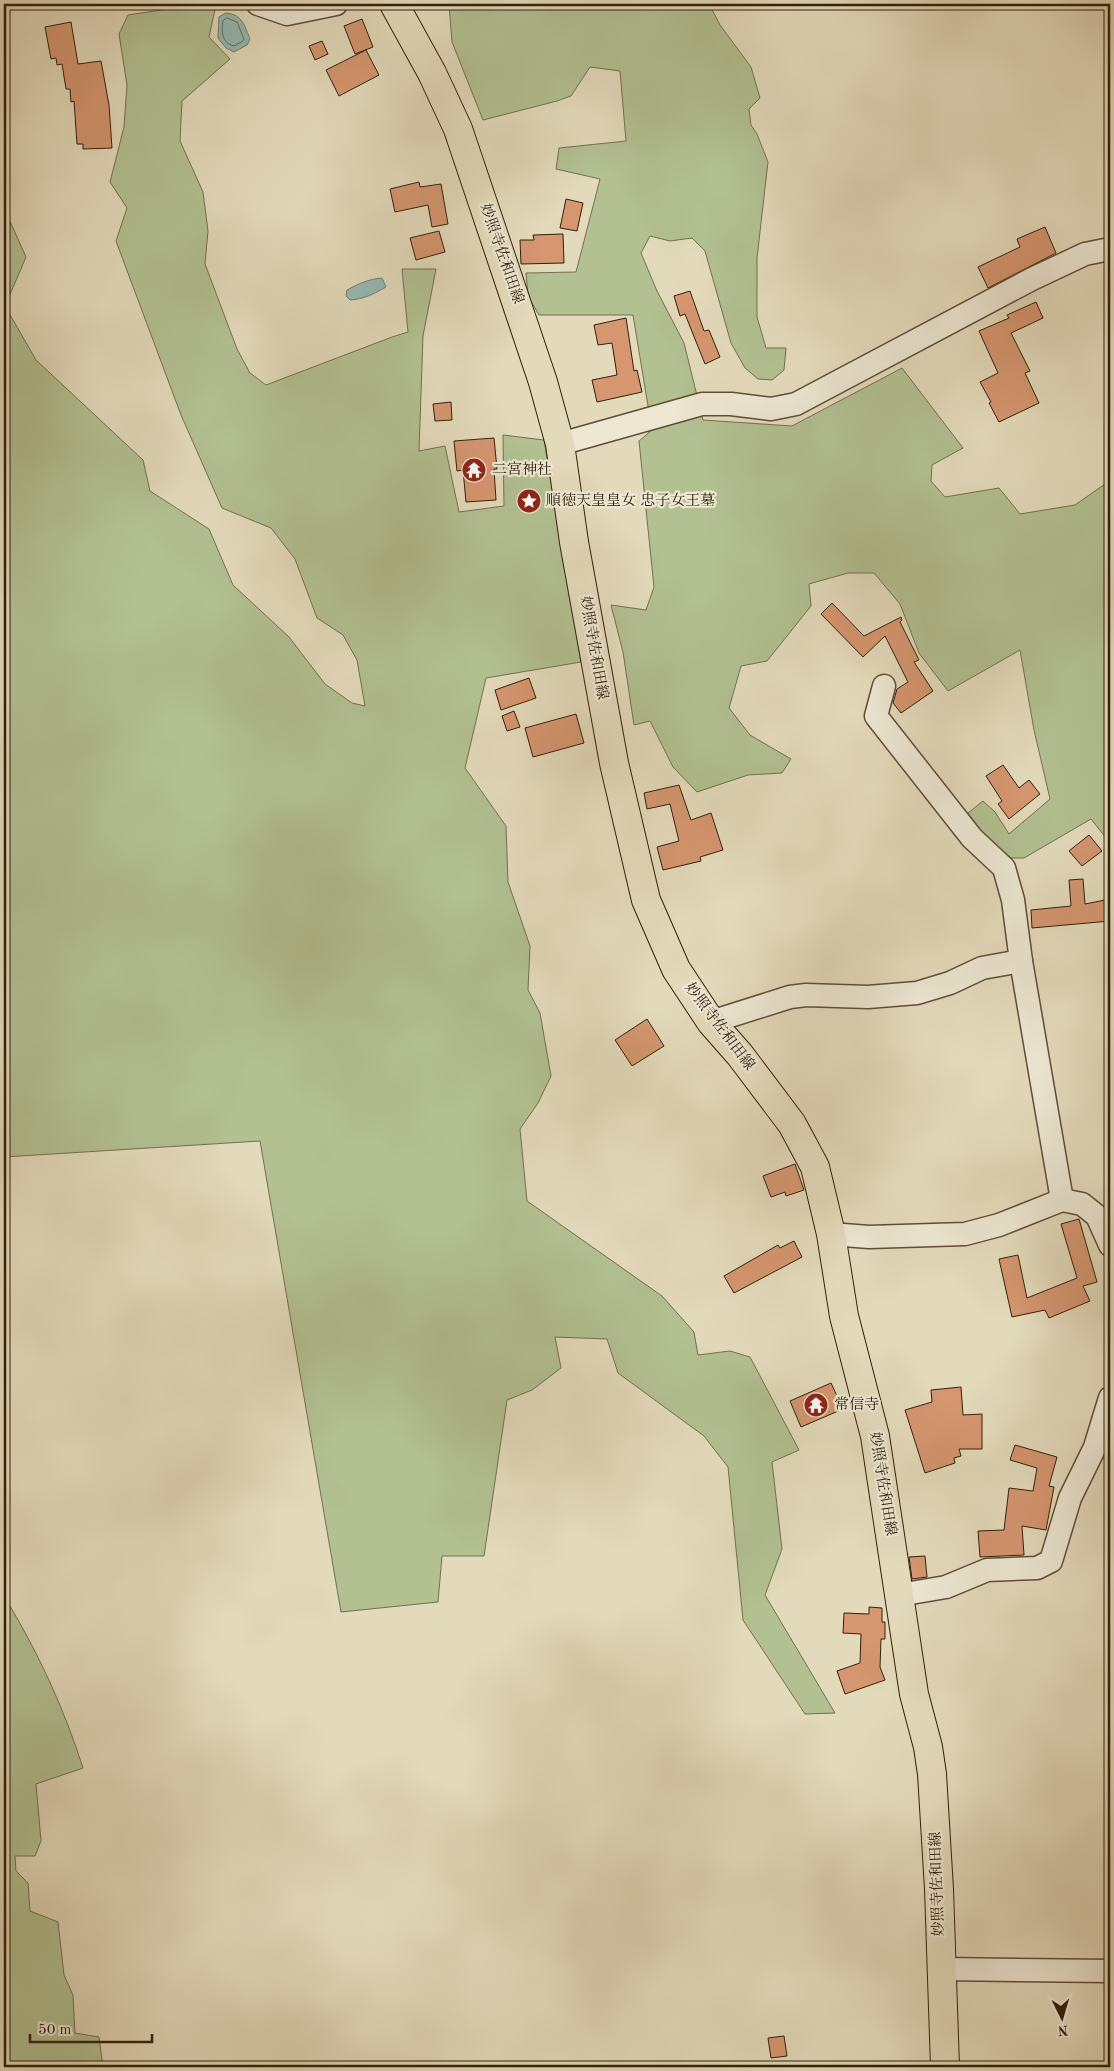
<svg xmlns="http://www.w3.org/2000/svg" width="1114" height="2071" viewBox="0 0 1114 2071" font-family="'Old Standard TT','Noto Serif JP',serif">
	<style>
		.green { fill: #b2c092; stroke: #72704e }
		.water { fill: #96bab4; stroke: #6e7c70 }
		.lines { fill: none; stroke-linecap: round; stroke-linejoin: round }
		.shore { stroke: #646d60; stroke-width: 1 }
		.building { fill: #d59670; stroke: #31200b }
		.minor-casing { stroke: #5e4e37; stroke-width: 25 }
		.major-casing { stroke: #31200b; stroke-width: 30 }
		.minor { stroke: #ede7d3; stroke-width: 22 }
		.major { stroke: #e3dabb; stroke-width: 28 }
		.labels { text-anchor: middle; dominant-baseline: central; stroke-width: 4.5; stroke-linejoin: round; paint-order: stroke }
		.street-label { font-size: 15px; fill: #31200b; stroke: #ede7d3 }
		.poi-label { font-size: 15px; fill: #31200b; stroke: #ede7d3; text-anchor: start }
	</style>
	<rect width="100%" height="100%" fill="#e3dabb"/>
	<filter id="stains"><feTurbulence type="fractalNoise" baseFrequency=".004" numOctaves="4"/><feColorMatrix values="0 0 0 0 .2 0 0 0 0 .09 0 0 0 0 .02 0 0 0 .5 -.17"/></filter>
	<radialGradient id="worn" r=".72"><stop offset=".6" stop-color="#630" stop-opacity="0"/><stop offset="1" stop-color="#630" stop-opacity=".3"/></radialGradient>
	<g class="green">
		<path d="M 201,4 L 216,5 L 209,37 L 230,59 L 182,101 L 180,141 L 203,192 L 208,231 L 205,264 L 237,349 L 250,373 L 266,385 L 392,337 L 408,332 L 402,269 L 436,269 L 423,336 L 419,451 L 445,446 L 459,512 L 504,506 L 503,435 L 544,440 L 581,662 L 486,678 L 465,768 L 506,826 L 508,882 L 530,946 L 528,990 L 540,1013 L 551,1076 L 538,1103 L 520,1129 L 527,1201 L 662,1296 L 694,1332 L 698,1355 L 730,1351 L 750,1357 L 799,1450 L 772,1462 L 782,1549 L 765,1595 L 835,1713 L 805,1714 L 743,1620 L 728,1467 L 704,1436 L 618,1373 L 607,1339 L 555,1337 L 561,1368 L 532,1390 L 507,1400 L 484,1556 L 442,1556 L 438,1602 L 341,1612 L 260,1141 L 4,1157 L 4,208 L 26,257 L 5,306 L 36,360 L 143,460 L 150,491 L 209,529 L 233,585 L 289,637 L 325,684 L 352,703 L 365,706 L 357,660 L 343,635 L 317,618 L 295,559 L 271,528 L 222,508 L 181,415 L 116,241 L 127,208 L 110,182 L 124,127 L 127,85 L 119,34 L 128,15 Z"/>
		<path d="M 449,4 L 709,4 L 720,25 L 751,67 L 760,98 L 749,109 L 751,125 L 757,134 L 768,162 L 757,258 L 757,317 L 766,348 L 786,348 L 784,370 L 772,380 L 758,379 L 745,368 L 731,343 L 705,251 L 692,238 L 670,241 L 650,236 L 641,253 L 657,291 L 684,343 L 703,420 L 792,426 L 902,368 L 963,448 L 932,465 L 931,481 L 945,497 L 999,488 L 1020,514 L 1075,505 L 1105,484 L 1110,485 L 1110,843 L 1091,819 L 1024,858 L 1011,858 L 987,841 L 968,813 L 983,801 L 995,812 L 1009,834 L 1050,799 L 1034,730 L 1020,650 L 948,691 L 919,653 L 900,604 L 874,573 L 848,573 L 809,584 L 811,606 L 767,661 L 741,666 L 729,708 L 750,735 L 791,759 L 782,773 L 748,775 L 697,792 L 673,767 L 650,721 L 634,725 L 623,652 L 611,605 L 646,610 L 654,587 L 639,441 L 652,430 L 633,315 L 539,315 L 528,296 L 526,273 L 576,272 L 600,179 L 556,169 L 559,148 L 626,141 L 620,71 L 590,67 L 571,96 L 557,101 L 483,120 L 452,42 Z"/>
		<path d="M 4,1596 C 37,1650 64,1708 83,1768 L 36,1784 L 41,1841 L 35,1856 L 15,1856 L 16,1871 L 28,1883 L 30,1911 L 58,1922 L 64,1975 L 73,1995 L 75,2033 L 99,2037 L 103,2067 L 4,2067 Z"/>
	</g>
	<g class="water">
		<path d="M 226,13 C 243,15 244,25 250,39 L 247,45 L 234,52 L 226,48 L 218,38 L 219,17 Z"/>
		<path d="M 382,278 L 386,287 C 374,294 364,299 350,300 L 346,296 L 347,290 C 358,284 369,279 382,278 Z"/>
	</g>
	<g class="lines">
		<path class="shore" d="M 227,18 L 237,22 L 244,39 L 243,41 L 234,46 C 222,43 221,32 223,21 Z"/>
	</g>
	<g class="building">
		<path d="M 362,19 L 373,47 L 355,54 L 344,26 Z"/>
		<path d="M 71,22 L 78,64 L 101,61 L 109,105 L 112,148 L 83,149 L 83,144 L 77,144 L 74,101 L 71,102 L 70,89 L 66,89 L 62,64 L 57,65 L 56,58 L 51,59 L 45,27 Z"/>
		<path d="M 322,41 L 328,54 L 315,60 L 309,46 Z"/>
		<path d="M 366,50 L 379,75 L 339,96 L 326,70 Z"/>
		<path d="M 419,182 L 420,187 L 441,184 L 448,224 L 432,227 L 428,205 L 395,212 L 390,189 Z"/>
		<path d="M 566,199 L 583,203 L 577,231 L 560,228 Z"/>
		<path d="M 1045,227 L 1056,253 L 988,288 L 978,267 L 1020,247 L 1017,239 Z"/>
		<path d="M 439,231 L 445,252 L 416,260 L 410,238 Z"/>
		<path d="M 563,234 L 564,263 L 521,264 L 520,240 L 534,240 L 533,235 Z"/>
		<path d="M 690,291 L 704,331 L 709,330 L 720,357 L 705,364 L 685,314 L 680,316 L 674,296 Z"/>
		<path d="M 1036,302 L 1043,318 L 1011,333 L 1030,371 L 1025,373 L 1039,403 L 999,422 L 989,403 L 991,402 L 980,382 L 998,373 L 979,331 L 1009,318 L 1007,315 Z"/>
		<path d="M 626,318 L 634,371 L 637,370 L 642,392 L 597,402 L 592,380 L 617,375 L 612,343 L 598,345 L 594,325 Z"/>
		<path d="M 451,402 L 452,420 L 435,421 L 433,404 Z"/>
		<path d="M 494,438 L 497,469 L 494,469 L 496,500 L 466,502 L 463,470 L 457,471 L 454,441 Z"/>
		<path d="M 832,603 L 864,636 L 901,617 L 902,620 L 900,622 L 919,660 L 914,662 L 933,691 L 901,713 L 893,703 L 897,689 L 908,682 L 885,636 L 863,657 L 821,614 Z"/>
		<path d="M 529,678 L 536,698 L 501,710 L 495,690 Z"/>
		<path d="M 514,711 L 520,727 L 507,731 L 502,716 Z"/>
		<path d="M 576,714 L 584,743 L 533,757 L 525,728 Z"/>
		<path d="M 1003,765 L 1019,788 L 1029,780 L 1040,794 L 1009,819 L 998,804 L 1002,801 L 986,776 Z"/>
		<path d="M 679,785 L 691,820 L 711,813 L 723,850 L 700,857 L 701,861 L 663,870 L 657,847 L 679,841 L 670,804 L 647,809 L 644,793 Z"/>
		<path d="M 1089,835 L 1102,851 L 1082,866 L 1069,851 Z"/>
		<path d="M 1083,879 L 1085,904 L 1110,899 L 1110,921 L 1032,928 L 1031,910 L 1071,906 L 1069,880 Z"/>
		<path d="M 647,1019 L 664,1046 L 632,1066 L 615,1040 Z"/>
		<path d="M 795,1164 L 804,1190 L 786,1196 L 785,1192 L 771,1197 L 763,1176 Z"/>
		<path d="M 1079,1219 L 1097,1282 L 1083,1286 L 1090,1301 L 1049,1318 L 1045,1310 L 1012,1317 L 999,1259 L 1018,1255 L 1027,1298 L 1077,1278 L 1061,1224 Z"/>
		<path d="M 794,1241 L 802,1257 L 734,1293 L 724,1276 L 778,1245 L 780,1248 Z"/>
		<path d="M 831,1383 L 843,1409 L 801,1427 L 790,1401 Z"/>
		<path d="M 961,1387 L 963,1415 L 982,1414 L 982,1449 L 959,1449 L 961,1456 L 954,1458 L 955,1463 L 925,1473 L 905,1410 L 932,1402 L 931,1390 Z"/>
		<path d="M 1015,1445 L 1057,1457 L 1049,1486 L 1054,1487 L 1046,1530 L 1022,1526 L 1024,1555 L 980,1557 L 978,1531 L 1004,1530 L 1009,1488 L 1033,1491 L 1037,1468 L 1010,1460 Z"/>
		<path d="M 925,1556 L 927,1577 L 912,1579 L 909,1557 Z"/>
		<path d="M 869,1607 L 882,1608 L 882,1622 L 885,1622 L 885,1639 L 881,1639 L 880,1667 L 885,1680 L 845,1694 L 837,1671 L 860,1663 L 861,1634 L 843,1633 L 844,1613 L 869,1614 Z"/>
		<path d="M 784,2036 L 787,2056 L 771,2058 L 768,2038 Z"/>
	</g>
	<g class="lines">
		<defs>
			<g id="minor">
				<path d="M 258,4 L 287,14 L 336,4"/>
				<path d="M 560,444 L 702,404 L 731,404 L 771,409 L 796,404 L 1032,279 L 1085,254 L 1110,249"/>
				<path d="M 884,686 L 876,716 L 972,838 L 1004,868 L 1013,900 L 1021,961 L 1062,1200"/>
				<path d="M 711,1022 L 790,997 L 806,995 L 868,997 L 917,993 L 950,983 L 982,968 L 1021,961"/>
				<path d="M 831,1234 L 869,1237 L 965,1234 L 999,1225 L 1062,1200 L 1082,1204 L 1097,1216 L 1110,1245"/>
				<path d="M 899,1595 L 946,1587 L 987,1570 L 1037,1568 L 1051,1561 L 1070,1498 L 1095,1447 L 1110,1398"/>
				<path d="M 940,1969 L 1110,1971"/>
			</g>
			<path id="major" d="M 394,4 L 432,73 L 458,129 L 543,382 L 560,444 L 574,542 L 614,763 L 646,900 L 676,969 L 711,1022 L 740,1055 L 792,1124 L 815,1167 L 831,1234 L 844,1316 L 875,1436 L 914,1694 L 928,1747 L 932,1774 L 939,1889 L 945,2067"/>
		</defs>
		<use href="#minor" class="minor-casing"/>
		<use href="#major" class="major-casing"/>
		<use href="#minor" class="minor"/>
		<use href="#major" class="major"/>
	</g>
	<defs>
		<symbol id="temple-disc" viewBox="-11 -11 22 22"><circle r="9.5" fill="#8f2418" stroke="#ede7d3"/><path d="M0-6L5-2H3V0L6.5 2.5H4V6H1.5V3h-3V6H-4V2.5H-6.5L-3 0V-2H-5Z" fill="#fff"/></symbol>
		<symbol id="sight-disc" viewBox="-11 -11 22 22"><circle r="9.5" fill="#8f2418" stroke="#ede7d3"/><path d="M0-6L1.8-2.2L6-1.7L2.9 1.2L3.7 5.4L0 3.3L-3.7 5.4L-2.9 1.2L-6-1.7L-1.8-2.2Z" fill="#fff"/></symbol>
	</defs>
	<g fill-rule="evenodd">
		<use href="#temple-disc" x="460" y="456" width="28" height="28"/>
		<use href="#sight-disc" x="515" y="487" width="28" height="28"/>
		<use href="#temple-disc" x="802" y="1391" width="28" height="28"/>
	</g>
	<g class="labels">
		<g class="street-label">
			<text transform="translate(501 254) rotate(71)">妙照寺佐和田線</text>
			<text transform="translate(593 648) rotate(80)">妙照寺佐和田線</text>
			<text transform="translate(719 1027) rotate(53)">妙照寺佐和田線</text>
			<text transform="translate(882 1484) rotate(81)">妙照寺佐和田線</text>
			<text transform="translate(938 1884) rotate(-92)">妙照寺佐和田線</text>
		</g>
		<g class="poi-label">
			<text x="492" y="470">二宮神社</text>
			<text x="546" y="501">順徳天皇皇女 忠子女王墓</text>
			<text x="834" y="1405">常信寺</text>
		</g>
	</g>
	<rect width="1114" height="2071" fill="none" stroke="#e3dabb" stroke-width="20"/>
	<rect x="5" y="5" width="1104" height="2061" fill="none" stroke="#31200b" stroke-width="2.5"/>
	<rect x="10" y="10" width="1094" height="2051" fill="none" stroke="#31200b"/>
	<g transform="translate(1062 2018) rotate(175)" stroke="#ede7d3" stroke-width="4" paint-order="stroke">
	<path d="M0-4L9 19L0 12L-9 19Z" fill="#31200b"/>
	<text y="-8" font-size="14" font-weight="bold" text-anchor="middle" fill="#31200b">N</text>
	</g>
	<path d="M30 2034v8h122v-8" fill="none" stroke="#31200b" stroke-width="2.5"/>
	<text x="38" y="2034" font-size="15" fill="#31200b" stroke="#ede7d3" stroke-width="4" paint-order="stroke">50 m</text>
	<rect width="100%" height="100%" filter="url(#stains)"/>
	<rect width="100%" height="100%" fill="url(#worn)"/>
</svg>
